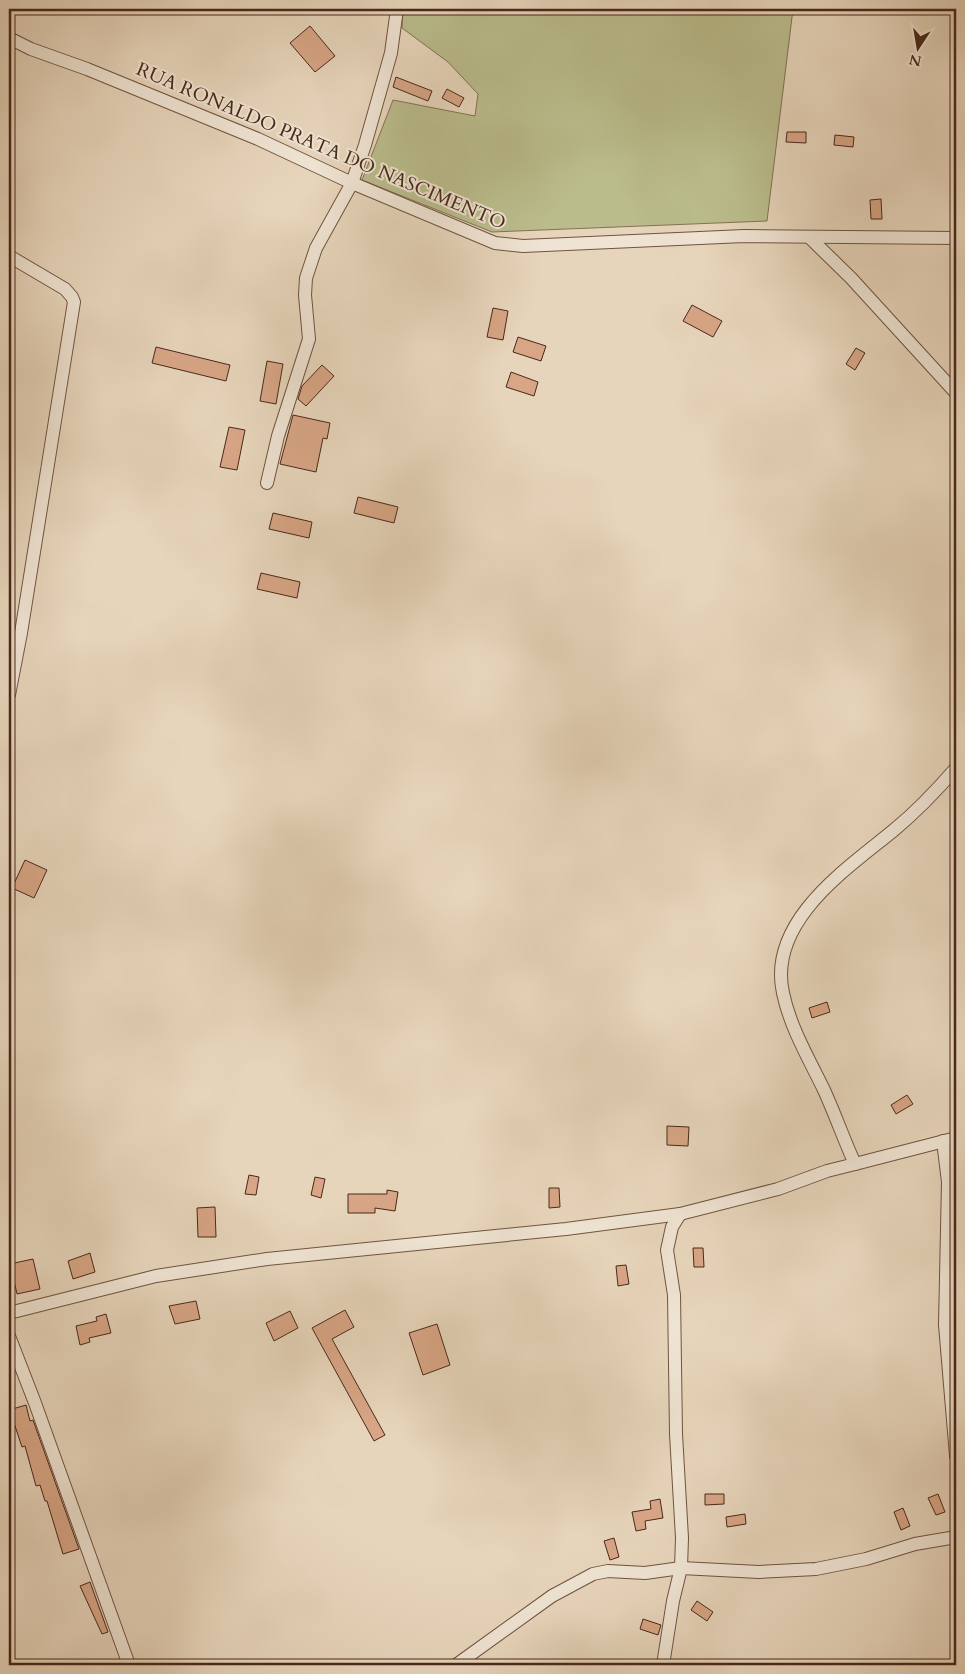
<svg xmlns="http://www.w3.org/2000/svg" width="965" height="1674" viewBox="0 0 965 1674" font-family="Cardo,serif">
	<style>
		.green { fill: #babc8c; stroke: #827253 }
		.building { fill: #d8a686; stroke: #4a281a }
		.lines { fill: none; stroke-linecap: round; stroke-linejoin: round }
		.street-casing { stroke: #715342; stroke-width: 14 }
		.street { stroke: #efe4d3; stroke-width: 12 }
		.labels { text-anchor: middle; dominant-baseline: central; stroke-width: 4; stroke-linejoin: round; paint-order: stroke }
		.street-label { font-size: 19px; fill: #4a281a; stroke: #efe4d3 }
	</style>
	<rect width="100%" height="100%" fill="#e7d5bb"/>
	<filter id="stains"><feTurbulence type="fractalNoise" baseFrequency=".004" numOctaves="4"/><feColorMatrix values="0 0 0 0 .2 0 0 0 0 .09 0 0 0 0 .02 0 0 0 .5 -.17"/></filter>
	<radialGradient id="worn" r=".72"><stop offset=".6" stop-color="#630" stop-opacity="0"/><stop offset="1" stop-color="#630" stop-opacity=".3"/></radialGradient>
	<path class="green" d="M 403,9 L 793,9 L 767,221 L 492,232 L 362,180 L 393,100 L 475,116 L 478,94 L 448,62 L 402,28 Z"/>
	<g class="building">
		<path d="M 310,26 L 335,56 L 315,72 L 290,43 Z"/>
		<path d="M 396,77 L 432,91 L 428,101 L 393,87 Z"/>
		<path d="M 447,89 L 464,98 L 459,107 L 442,98 Z"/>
		<path d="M 787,132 L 806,132 L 806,143 L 786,142 Z"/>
		<path d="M 835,135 L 854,137 L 853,147 L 834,145 Z"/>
		<path d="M 881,199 L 882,219 L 871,219 L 870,200 Z"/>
		<path d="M 692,305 L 722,321 L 713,337 L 683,321 Z"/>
		<path d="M 493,308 L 508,311 L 503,340 L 487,337 Z"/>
		<path d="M 518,337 L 546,346 L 541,361 L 513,352 Z"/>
		<path d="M 156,347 L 230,365 L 226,381 L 152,363 Z"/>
		<path d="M 856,348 L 865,353 L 855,370 L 846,364 Z"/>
		<path d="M 267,361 L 283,364 L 276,404 L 260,401 Z"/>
		<path d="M 322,365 L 334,376 L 306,406 L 298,399 L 302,386 Z"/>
		<path d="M 511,372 L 538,382 L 534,396 L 506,387 Z"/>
		<path d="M 293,415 L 330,423 L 327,439 L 323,438 L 316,472 L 280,464 Z"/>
		<path d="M 229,427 L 245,430 L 237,470 L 220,467 Z"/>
		<path d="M 358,497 L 398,507 L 394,523 L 354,513 Z"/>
		<path d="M 273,513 L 312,522 L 309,538 L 269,529 Z"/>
		<path d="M 261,573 L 300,582 L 297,598 L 257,589 Z"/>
		<path d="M 25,860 L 47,870 L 34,898 L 12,888 Z"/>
		<path d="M 827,1002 L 830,1012 L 812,1018 L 809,1008 Z"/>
		<path d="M 907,1095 L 913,1104 L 896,1114 L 891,1105 Z"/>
		<path d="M 667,1126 L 689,1127 L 688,1146 L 667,1145 Z"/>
		<path d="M 249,1175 L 259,1177 L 256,1195 L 245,1194 Z"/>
		<path d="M 315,1177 L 325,1179 L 321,1198 L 311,1195 Z"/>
		<path d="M 549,1188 L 559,1188 L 560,1207 L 549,1208 Z"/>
		<path d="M 387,1190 L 398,1192 L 395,1211 L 375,1208 L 375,1213 L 348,1213 L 348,1194 L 387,1194 Z"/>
		<path d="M 215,1207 L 216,1237 L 198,1237 L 197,1208 Z"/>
		<path d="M 693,1248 L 703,1248 L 704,1267 L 694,1267 Z"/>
		<path d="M 90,1253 L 95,1272 L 73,1279 L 68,1261 Z"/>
		<path d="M 33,1259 L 40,1289 L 17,1294 L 10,1264 Z"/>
		<path d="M 626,1265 L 629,1284 L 618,1286 L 616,1266 Z"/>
		<path d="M 196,1301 L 200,1319 L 175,1324 L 169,1306 Z"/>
		<path d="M 345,1310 L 354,1327 L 332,1339 L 385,1435 L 374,1441 L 312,1328 Z"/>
		<path d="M 290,1311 L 298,1328 L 274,1341 L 266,1323 Z"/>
		<path d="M 106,1314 L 111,1333 L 89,1338 L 90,1342 L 80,1345 L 76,1326 L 97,1321 L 96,1317 Z"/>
		<path d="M 437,1324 L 450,1365 L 423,1375 L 409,1333 Z"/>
		<path d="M 26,1405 L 30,1421 L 33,1420 L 79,1549 L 63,1554 L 47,1501 L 45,1501 L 40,1485 L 36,1486 L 25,1446 L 22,1447 L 13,1420 L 9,1421 L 9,1410 Z"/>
		<path d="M 705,1494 L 724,1494 L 724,1504 L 705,1505 Z"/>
		<path d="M 938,1494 L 945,1512 L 936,1515 L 928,1498 Z"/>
		<path d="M 660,1499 L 663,1518 L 645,1521 L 646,1529 L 636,1531 L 632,1512 L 651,1509 L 650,1501 Z"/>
		<path d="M 903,1508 L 910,1526 L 901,1530 L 894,1512 Z"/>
		<path d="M 745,1514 L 746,1524 L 727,1527 L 726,1517 Z"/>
		<path d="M 614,1538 L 619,1557 L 610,1560 L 604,1541 Z"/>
		<path d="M 90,1582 L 108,1632 L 102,1634 L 80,1586 Z"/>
		<path d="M 697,1601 L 713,1612 L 707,1621 L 691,1610 Z"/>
		<path d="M 643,1619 L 661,1625 L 658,1635 L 640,1629 Z"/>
	</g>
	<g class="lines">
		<defs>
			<g id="street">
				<path d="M 9,38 L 31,49 L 87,69 L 258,139 L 352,183 L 495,243 L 523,246 L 744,236 L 956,238"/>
				<path d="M 809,237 L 851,278 L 956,393"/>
				<path d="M 9,256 L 65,289 L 72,297 L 74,302 L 21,633 L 9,695"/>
				<path d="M 267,483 L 278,436 L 309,339 L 305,295 L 306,278 L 316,248 L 352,183 L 365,145 L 391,53 L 397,9"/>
				<path d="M 943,1141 L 948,1182 L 945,1325 L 956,1456"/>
				<path d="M 855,1164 L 956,1138"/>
				<path d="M 9,1313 L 156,1276 L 267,1259 L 566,1229 L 680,1214 L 778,1189 L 827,1171 L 855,1164 C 844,1140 835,1114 824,1090 C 809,1059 790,1027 783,993 C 767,921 848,868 894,830 C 917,811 937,790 956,768"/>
				<path d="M 9,1336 L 35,1403 L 129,1665"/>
				<path d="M 456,1665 L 552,1596 L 593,1574 L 608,1571 L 645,1573 L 681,1568 L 759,1572 L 816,1569 L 866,1559 L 915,1544 L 956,1537"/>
				<path d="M 663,1665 L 673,1601 L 681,1568 L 682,1538 L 676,1434 L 674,1295 L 667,1250 L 672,1227 L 680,1214"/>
			</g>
		</defs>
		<use href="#street" class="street-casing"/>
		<use href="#street" class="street"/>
	</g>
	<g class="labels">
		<g class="street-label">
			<text transform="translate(321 146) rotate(23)">RUA RONALDO PRATA DO NASCIMENTO</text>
		</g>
	</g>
	<rect width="965" height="1674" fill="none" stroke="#e7d5bb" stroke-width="30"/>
	<rect x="10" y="10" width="945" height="1654" fill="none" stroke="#4a281a" stroke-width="2.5"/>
	<rect x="15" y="15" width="935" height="1644" fill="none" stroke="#4a281a"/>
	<g transform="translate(918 48) rotate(192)" stroke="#efe4d3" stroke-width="4" paint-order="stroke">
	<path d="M0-4L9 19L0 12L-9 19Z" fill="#4a281a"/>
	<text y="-8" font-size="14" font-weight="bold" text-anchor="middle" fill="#4a281a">N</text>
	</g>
	<rect width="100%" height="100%" filter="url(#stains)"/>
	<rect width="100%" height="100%" fill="url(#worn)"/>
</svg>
